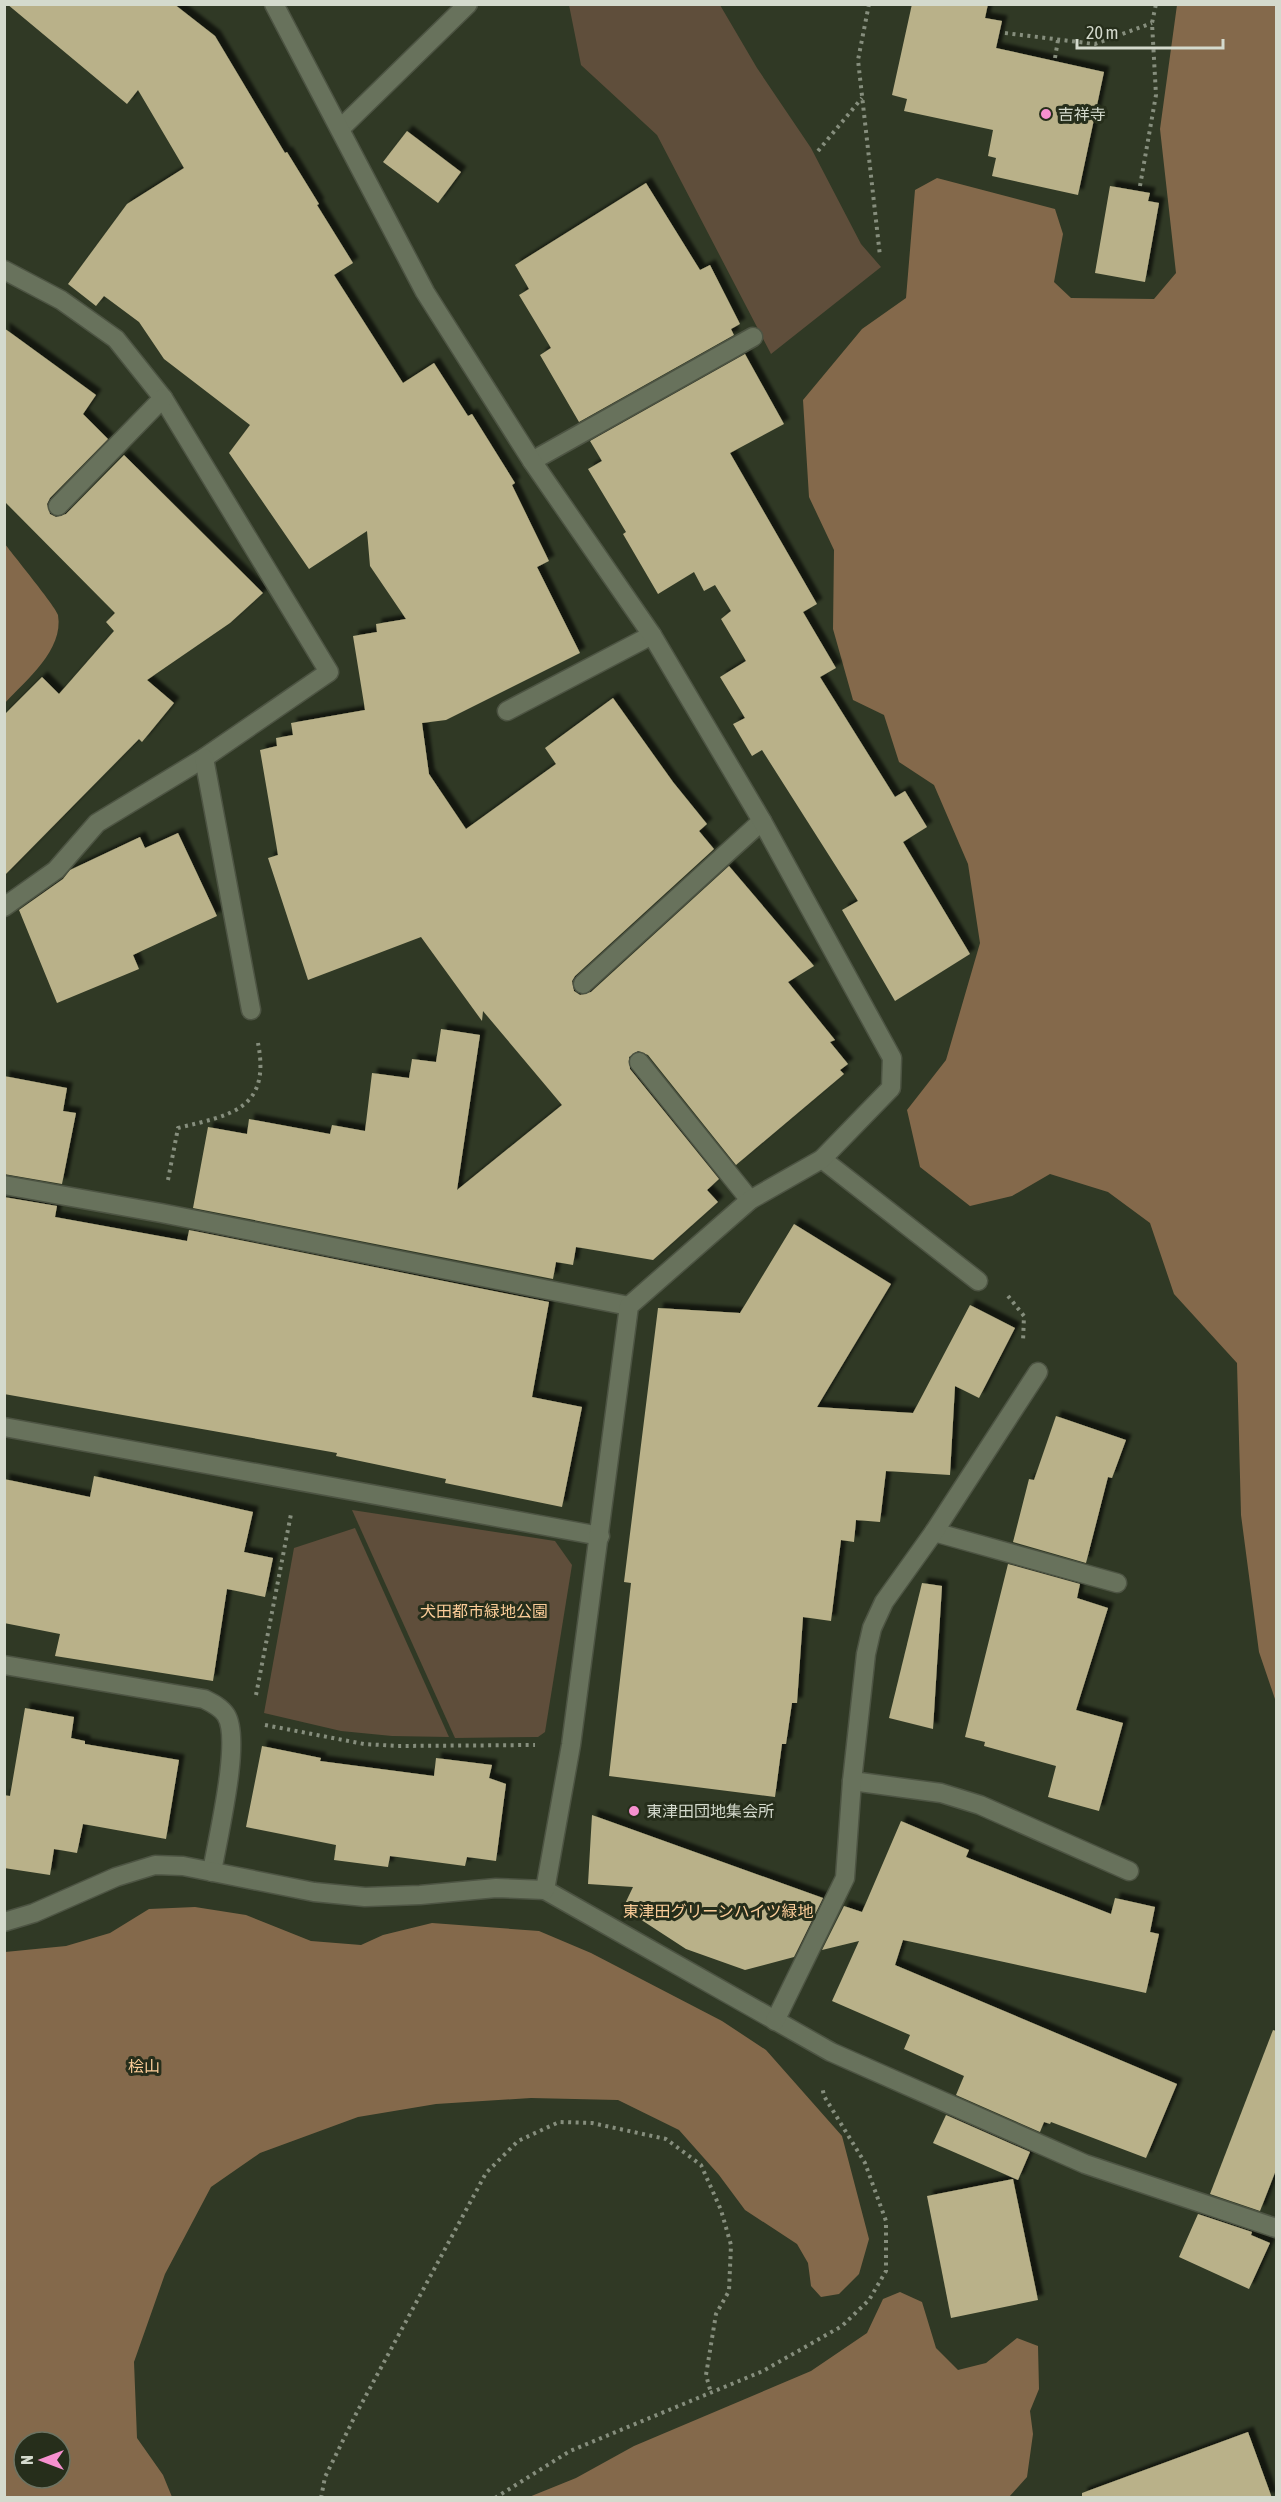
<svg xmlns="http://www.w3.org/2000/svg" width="1281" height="2502" viewBox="0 0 1281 2502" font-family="'Asap Condensed','Noto Sans JP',sans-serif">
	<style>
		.green { fill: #5f4e3b }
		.forest { fill: #84694b; fill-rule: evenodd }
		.building { fill: #b9b189; filter: url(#shadow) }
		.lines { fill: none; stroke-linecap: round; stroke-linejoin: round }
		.minor-casing { stroke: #4d5443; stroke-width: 21 }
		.path { stroke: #868e7d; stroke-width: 4; stroke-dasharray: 3 4.5; stroke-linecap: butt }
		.minor { stroke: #68725c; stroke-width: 18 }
		.poi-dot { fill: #f690cf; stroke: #262e1b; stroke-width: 2 }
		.labels { text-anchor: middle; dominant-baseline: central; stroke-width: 6; stroke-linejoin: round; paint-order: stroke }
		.poi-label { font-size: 16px; fill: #d4dacd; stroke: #262e1b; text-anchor: start }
		.park-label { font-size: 16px; fill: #fccd99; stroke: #262e1b }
	</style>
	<defs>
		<filter id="shadow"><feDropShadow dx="5.5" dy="-5.5" stdDeviation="1.5" flood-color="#0009"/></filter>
	</defs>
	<rect width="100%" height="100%" fill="#303925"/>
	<g class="green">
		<path d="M 569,5 L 720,5 L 757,68 L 811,148 L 861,244 L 881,267 L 771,354 L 657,135 L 581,65 Z"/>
		<path d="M 352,1510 L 555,1541 L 572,1565 L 545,1732 L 538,1737 L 455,1738 Z"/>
		<path d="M 355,1528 L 449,1737 L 392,1736 L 341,1731 L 264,1713 L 294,1548 Z"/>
	</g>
	<g class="forest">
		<path d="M 1177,5 L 1276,5 L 1276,1702 L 1259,1652 L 1241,1515 L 1237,1363 L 1174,1294 L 1150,1223 L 1108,1192 L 1050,1174 L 1012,1196 L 970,1206 L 920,1167 L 907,1110 L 946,1060 L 980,943 L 968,864 L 934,785 L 899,762 L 884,715 L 853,700 L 833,629 L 834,550 L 809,497 L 803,400 L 862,329 L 906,298 L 915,190 L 937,178 L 1055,209 L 1063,234 L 1054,282 L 1071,298 L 1154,299 L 1176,273 L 1160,129 Z"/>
		<path d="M 5,544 C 13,555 56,607 58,615 C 64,650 26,680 5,703 Z"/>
		<path d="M 195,1907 L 246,1915 L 311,1941 L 361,1945 L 383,1935 L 432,1923 L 539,1931 L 591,1953 L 722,2021 L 766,2050 L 842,2136 L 869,2239 L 859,2274 L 839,2294 L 821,2297 L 811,2286 L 808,2263 L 797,2244 L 745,2210 L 719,2175 L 679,2130 L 618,2100 L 531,2098 L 436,2104 L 358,2117 L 260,2153 L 211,2187 L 165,2274 L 134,2362 L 137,2438 L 163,2475 L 172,2497 L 5,2497 L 5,1952 L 66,1946 L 110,1933 L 149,1909 ZM 24,2442 L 60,2442 L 60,2478 L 24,2478 Z"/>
		<path d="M 900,2292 L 922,2302 L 936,2348 L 958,2370 L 986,2363 L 1017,2338 L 1038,2346 L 1039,2389 L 1030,2411 L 1033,2434 L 1027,2477 L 1009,2497 L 529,2497 L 576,2478 L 634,2446 L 811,2371 L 867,2333 L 883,2299 Z"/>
	</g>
	<g class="building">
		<path d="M 7,4 L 174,4 L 215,36 L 285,153 L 287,152 L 319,204 L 317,205 L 353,263 L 334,275 L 403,383 L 434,363 L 468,416 L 472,414 L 515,483 L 512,485 L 549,561 L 537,567 L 580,653 L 446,720 L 422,723 L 429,774 L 466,829 L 556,764 L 545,748 L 613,698 L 673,782 L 707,824 L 699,831 L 714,849 L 575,976 L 572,981 L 574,991 L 580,995 L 591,992 L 729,866 L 814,966 L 788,982 L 835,1040 L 830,1042 L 848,1064 L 840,1070 L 844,1074 L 736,1165 L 648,1055 L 638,1051 L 629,1057 L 630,1069 L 719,1179 L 707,1190 L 718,1202 L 653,1260 L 576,1247 L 573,1265 L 556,1262 L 553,1279 L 193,1208 L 208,1127 L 247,1134 L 249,1119 L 330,1134 L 332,1125 L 365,1131 L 372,1073 L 409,1078 L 412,1059 L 436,1062 L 441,1029 L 480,1035 L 457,1190 L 562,1105 L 483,1011 L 482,1021 L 421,937 L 308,980 L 268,858 L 278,855 L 260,750 L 277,746 L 276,738 L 293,735 L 291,723 L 365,710 L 353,636 L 377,632 L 376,624 L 406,619 L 370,566 L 367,531 L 309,569 L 229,453 L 250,425 L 164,359 L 139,322 L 104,296 L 96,306 L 68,284 L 127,204 L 184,168 L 138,90 L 127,104 Z"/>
		<path d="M 912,4 L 988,4 L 985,18 L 1002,21 L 996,48 L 1104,72 L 1078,195 L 992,176 L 996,158 L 988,156 L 993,130 L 904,111 L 907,99 L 892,95 Z"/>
		<path d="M 407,131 L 461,172 L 438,203 L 383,162 Z"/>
		<path d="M 646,183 L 700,270 L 710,265 L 740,324 L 731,329 L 734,335 L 579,422 L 540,355 L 551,348 L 519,295 L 529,289 L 515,265 Z"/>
		<path d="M 1110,186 L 1150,193 L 1148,201 L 1159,203 L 1145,282 L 1095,273 Z"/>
		<path d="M 4,328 L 96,395 L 83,414 L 108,439 L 50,498 L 47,504 L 50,514 L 56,517 L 66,514 L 124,455 L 263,593 L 230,623 L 147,680 L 174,703 L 142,742 L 139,739 L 4,876 L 4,715 L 42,677 L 59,694 L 114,631 L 106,622 L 115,613 L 4,501 Z"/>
		<path d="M 745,354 L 784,424 L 730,453 L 817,604 L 803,612 L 836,668 L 820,677 L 895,797 L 905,791 L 927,827 L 903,842 L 970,954 L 895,1001 L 842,910 L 858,901 L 762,750 L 752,756 L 733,724 L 745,718 L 720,677 L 746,661 L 721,619 L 731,611 L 715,585 L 704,591 L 694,572 L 658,594 L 623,534 L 626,532 L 588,469 L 602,461 L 590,441 Z"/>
		<path d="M 178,833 L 217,916 L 133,955 L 139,969 L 57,1003 L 19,910 L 63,879 L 70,870 L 140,837 L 145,848 Z"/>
		<path d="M 4,1076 L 67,1088 L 63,1111 L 76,1113 L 62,1184 L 4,1174 Z"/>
		<path d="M 4,1197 L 57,1206 L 55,1217 L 187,1241 L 189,1230 L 549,1302 L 532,1397 L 582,1407 L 562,1507 L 445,1483 L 446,1479 L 336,1456 L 337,1453 L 4,1394 Z"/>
		<path d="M 794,1224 L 891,1284 L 817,1407 L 913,1413 L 970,1305 L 1015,1328 L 979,1398 L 955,1386 L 950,1475 L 886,1471 L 880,1522 L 856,1520 L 854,1542 L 841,1540 L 831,1621 L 803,1617 L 797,1703 L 792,1703 L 786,1744 L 782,1744 L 775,1797 L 609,1776 L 631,1583 L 624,1582 L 658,1308 L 740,1313 Z"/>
		<path d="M 1056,1416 L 1126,1440 L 1112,1478 L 1108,1477 L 1086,1563 L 1013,1542 L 1029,1479 L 1034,1480 Z"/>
		<path d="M 94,1476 L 253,1512 L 244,1552 L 273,1558 L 265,1597 L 227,1589 L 213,1681 L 55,1656 L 60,1634 L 4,1623 L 4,1479 L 90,1497 Z"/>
		<path d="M 1008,1564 L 1080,1584 L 1077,1598 L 1108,1608 L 1076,1710 L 1123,1723 L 1099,1811 L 1048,1797 L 1056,1766 L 984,1746 L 985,1742 L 965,1737 Z"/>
		<path d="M 922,1583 L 942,1586 L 933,1729 L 889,1718 Z"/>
		<path d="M 25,1708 L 74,1717 L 71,1738 L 85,1741 L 85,1744 L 179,1760 L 166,1839 L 83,1824 L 77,1853 L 54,1849 L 50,1875 L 4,1868 L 4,1795 L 10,1796 Z"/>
		<path d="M 262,1746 L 321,1758 L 320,1761 L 434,1776 L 436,1758 L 492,1765 L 489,1778 L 506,1784 L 496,1861 L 467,1857 L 465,1866 L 390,1856 L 388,1867 L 334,1860 L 336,1845 L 246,1827 Z"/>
		<path d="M 592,1815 L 823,1898 L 794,1957 L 745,1970 L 686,1949 L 623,1908 L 633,1887 L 588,1884 Z"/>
		<path d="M 901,1821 L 969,1850 L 966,1857 L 1111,1914 L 1115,1898 L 1155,1907 L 1150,1932 L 1159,1934 L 1146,1993 L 903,1940 L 895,1965 L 1177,2084 L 1146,2158 L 1051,2122 L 1050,2124 L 1044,2122 L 1040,2132 L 956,2095 L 964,2076 L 904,2049 L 910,2035 L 832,2001 L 859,1941 L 822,1950 L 844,1906 L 862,1912 Z"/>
		<path d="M 1273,2030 L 1276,2031 L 1276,2170 L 1260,2211 L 1210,2194 Z"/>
		<path d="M 946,2115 L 1030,2152 L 1018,2180 L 933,2143 Z"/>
		<path d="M 1013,2179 L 1038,2300 L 951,2318 L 927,2196 Z"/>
		<path d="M 1198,2214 L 1252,2232 L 1251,2235 L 1270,2243 L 1249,2289 L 1179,2257 Z"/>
		<path d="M 1248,2432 L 1272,2498 L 1082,2498 L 1082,2493 Z"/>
	</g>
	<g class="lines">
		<defs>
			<g id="minor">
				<path d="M 340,129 L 468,4"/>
				<path d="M 4,270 L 61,300 L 116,339 L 163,398 L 329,672 L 204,758 L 97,823 L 56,870 L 4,907"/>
				<path d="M 532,461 L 753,337"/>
				<path d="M 58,506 L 163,398"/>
				<path d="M 507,711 L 652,635"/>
				<path d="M 204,758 L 251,1010"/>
				<path d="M 583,984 L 762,821"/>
				<path d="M 639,1062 L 750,1200"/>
				<path d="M 822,1159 L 978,1281"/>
				<path d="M 4,1185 L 161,1213 L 629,1306"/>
				<path d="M 4,1427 L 600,1536"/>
				<path d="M 934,1532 L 1117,1583"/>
				<path d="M 4,1665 L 204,1699 C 212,1703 221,1707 226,1715 C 242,1740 217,1840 212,1872"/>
				<path d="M 852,1781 L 941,1793 L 980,1805 L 1129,1871"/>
				<path d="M 545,1890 L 831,2052 L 1085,2164 L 1276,2228"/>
				<path d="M 4,1922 L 34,1913 L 116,1877 L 155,1865 L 183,1866 L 314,1892 L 365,1897 L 420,1895 L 496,1888 L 545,1890 L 571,1745 L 629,1306 L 750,1200 L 822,1159 L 891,1088 L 892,1058 L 762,821 L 652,635 L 532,461 L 425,292 L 274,4"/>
				<path d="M 775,2021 L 845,1878 L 852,1781 L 866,1654 L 872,1628 L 884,1602 L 934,1532 L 1038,1372"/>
			</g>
		</defs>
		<use href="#minor" class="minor-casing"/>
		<g class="path">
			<path d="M 869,4 L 858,60 L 880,256"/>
			<path d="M 1005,33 L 1095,44 L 1152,23"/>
			<path d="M 1055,58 L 1058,40"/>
			<path d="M 818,151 L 862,98"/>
			<path d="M 1140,186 L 1156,95 L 1152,23 L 1156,4"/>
			<path d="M 168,1180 L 178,1128 C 230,1115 271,1110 258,1043"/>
			<path d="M 1008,1296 L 1024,1316 L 1023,1342"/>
			<path d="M 256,1695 L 291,1514"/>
			<path d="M 265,1725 L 364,1744 L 398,1746 L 535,1745"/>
			<path d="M 321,2498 L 325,2477 L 356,2414 L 486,2173 L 518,2141 L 559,2122 L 592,2123 L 666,2139 L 701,2165 L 721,2210 L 731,2245 L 729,2291 L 716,2314 L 706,2375 L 711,2393"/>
			<path d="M 495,2498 L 570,2451 L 763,2371 L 842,2326 L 869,2300 L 886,2271 L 886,2221 L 865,2163 L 824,2096 L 822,2086"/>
		</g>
		<use href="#minor" class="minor"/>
	</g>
	<g class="poi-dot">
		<circle cx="1046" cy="114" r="6"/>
		<circle cx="634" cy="1811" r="6"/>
	</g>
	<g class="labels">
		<g class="poi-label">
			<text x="1058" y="114">吉祥寺</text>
			<text x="646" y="1811">東津田団地集会所</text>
		</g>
		<g class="park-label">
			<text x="484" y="1611">犬田都市緑地公園</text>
			<text x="718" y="1911">東津田グリーンハイツ緑地</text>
			<text x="144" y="2066">桧山</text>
		</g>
	</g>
	<rect width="1281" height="2502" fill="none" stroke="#d4dacd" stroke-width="12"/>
	<g transform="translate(42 2460) rotate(270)"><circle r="28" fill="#262e1b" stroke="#6c7362" stroke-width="1.5"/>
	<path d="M0-4.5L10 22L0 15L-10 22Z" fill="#f690cf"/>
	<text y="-9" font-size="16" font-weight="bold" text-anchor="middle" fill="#d4dacd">N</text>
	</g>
	<path d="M1077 39v9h146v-9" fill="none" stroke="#d4dacd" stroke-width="3"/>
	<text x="1086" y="39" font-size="18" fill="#d4dacd" stroke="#262e1b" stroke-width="4.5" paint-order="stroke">20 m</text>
</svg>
